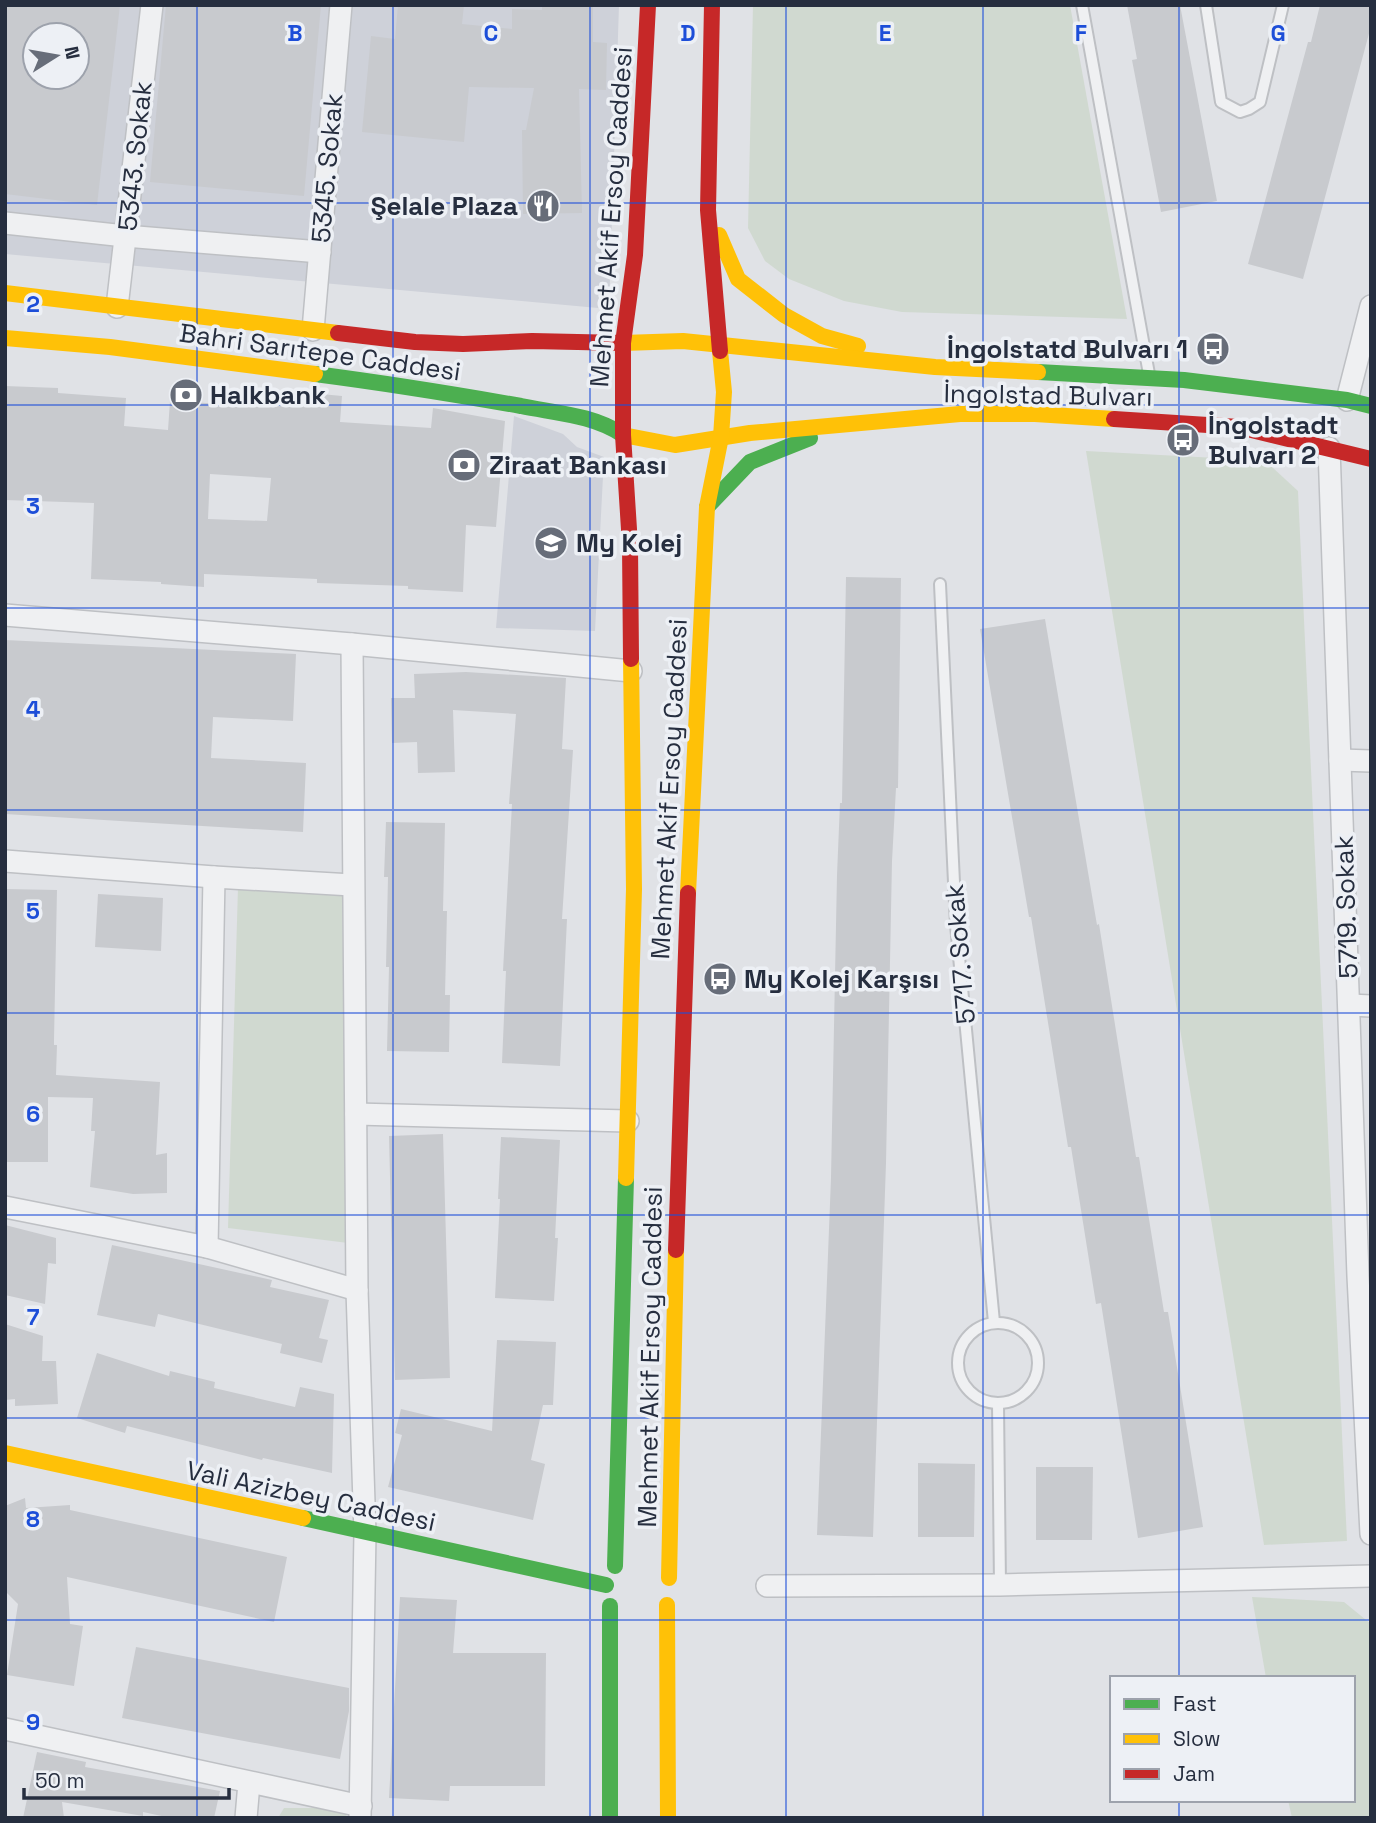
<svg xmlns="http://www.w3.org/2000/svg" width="1376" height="1823" viewBox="0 0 1376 1823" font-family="'Space Grotesk',sans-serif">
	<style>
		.built { fill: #ced1d9; fill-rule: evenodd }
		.green { fill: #d0d9d0 }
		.building { fill: #c8cace; fill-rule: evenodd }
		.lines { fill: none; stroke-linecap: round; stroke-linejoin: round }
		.lane-casing { stroke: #bec0c4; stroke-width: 14 }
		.street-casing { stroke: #bec0c4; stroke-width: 24 }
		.lane { stroke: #eff0f2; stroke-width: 10 }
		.street { stroke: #eff0f2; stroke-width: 21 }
		.fast { stroke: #4caf50; stroke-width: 16 }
		.slow { stroke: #ffc107; stroke-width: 16 }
		.jam { stroke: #c62828; stroke-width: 16 }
		.grid { fill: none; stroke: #1d4ed8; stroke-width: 2; stroke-opacity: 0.55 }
		.labels { text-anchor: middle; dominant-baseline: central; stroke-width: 7; stroke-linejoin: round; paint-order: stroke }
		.street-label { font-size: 26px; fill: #262e3f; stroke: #edf0f5 }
		.poi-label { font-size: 26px; font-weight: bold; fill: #262e3f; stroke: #edf0f5; text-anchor: start }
		.grid-label { font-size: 23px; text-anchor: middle; font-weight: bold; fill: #1d4ed8; stroke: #edf0f5; stroke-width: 7; stroke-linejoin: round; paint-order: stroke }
	</style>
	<rect width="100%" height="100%" fill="#e0e2e6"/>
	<g class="built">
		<path d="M 5,5 L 619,5 L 609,309 L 5,254 ZM 35,35 L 77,35 L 77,77 L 35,77 Z"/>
		<path d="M 514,416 L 563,434 L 577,447 L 604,457 L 595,631 L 496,628 Z"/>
	</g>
	<g class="green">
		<path d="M 753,5 L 1070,5 L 1127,319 L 902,312 L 844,301 L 789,279 L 765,261 L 748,228 Z"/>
		<path d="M 1086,451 L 1235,459 L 1272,467 L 1298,491 L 1347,1541 L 1264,1545 Z"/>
		<path d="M 238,887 L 342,889 L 348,1243 L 228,1228 Z"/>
		<path d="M 1252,1597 L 1344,1602 L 1371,1624 L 1371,1818 L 1292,1818 L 1288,1800 L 1353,1800 L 1353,1678 L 1266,1678 Z"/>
		<path d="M 284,1808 L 332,1808 L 346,1814 L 347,1818 L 278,1818 Z"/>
	</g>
	<g class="building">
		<path d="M 5,5 L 120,5 L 97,205 L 5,194 ZM 35,35 L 77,35 L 77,77 L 35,77 Z"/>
		<path d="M 166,5 L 321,5 L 304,196 L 150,182 Z"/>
		<path d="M 398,5 L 464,5 L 462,24 L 512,29 L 512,9 L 542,10 L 542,5 L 593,5 L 593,42 L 607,43 L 606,90 L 579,89 L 582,213 L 523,214 L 522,130 L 526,130 L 534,88 L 469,87 L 464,142 L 362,132 L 371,36 L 395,39 Z"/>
		<path d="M 1127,5 L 1180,5 L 1217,201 L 1161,212 L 1132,60 L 1137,59 Z"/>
		<path d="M 1320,5 L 1371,5 L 1371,26 L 1303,279 L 1248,264 L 1308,42 L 1311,42 Z"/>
		<path d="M 5,386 L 58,388 L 58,393 L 126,398 L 124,426 L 168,430 L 170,401 L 277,407 L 279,390 L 342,396 L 340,422 L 431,428 L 433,408 L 505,421 L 496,527 L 466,525 L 463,592 L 408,589 L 408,586 L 317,583 L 317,579 L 204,574 L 204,587 L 161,584 L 161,582 L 91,579 L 94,503 L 5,500 ZM 210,474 L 271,478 L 267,521 L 208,519 Z"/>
		<path d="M 846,577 L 901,578 L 898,788 L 896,788 L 892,861 L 886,1163 L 873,1537 L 817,1535 L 831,1178 L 837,875 L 840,803 L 842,803 Z"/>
		<path d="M 1045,619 L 1097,925 L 1099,924 L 1136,1157 L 1139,1157 L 1164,1312 L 1168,1312 L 1203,1527 L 1138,1538 L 1101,1303 L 1096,1304 L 1071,1147 L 1068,1147 L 1031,917 L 1029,917 L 980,629 Z"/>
		<path d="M 5,640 L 296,654 L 293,721 L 213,717 L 211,758 L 306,763 L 303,832 L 5,814 Z"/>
		<path d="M 466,672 L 566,678 L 562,749 L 573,750 L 562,919 L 567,919 L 560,1066 L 502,1063 L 506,971 L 503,971 L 512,804 L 509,804 L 516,714 L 453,710 L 455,772 L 418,773 L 417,742 L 392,743 L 391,698 L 415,698 L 414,674 Z"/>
		<path d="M 386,822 L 445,823 L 443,911 L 447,911 L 445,995 L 450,995 L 449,1052 L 387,1051 L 389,967 L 386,967 L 388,877 L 384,877 Z"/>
		<path d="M 5,889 L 57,890 L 54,1040 L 54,1045 L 57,1045 L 56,1075 L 160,1082 L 156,1155 L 167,1153 L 167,1193 L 133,1194 L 90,1187 L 95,1131 L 91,1131 L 93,1098 L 48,1097 L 48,1162 L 5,1162 Z"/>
		<path d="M 98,894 L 163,898 L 161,951 L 95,947 Z"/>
		<path d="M 443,1134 L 450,1378 L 395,1380 L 389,1136 Z"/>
		<path d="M 501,1137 L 560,1140 L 555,1238 L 558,1238 L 554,1301 L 495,1298 L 500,1199 L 498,1199 Z"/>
		<path d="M 5,1225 L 56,1238 L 56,1264 L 48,1263 L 45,1304 L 5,1295 Z"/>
		<path d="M 112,1245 L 272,1280 L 270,1287 L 329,1300 L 319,1338 L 328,1340 L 322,1363 L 280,1353 L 282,1344 L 158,1314 L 155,1327 L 97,1315 Z"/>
		<path d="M 5,1324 L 43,1336 L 42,1361 L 56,1361 L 58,1404 L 15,1406 L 15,1399 L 5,1400 Z"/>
		<path d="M 497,1340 L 556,1342 L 553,1405 L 543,1405 L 531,1460 L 545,1464 L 533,1520 L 388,1487 L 402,1435 L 395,1433 L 401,1409 L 492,1431 Z"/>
		<path d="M 97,1353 L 169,1376 L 170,1371 L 215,1382 L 214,1388 L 295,1407 L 300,1387 L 334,1394 L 332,1473 L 263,1458 L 262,1460 L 127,1426 L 125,1433 L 77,1418 Z"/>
		<path d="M 918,1463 L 975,1464 L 974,1537 L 918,1537 Z"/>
		<path d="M 1036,1467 L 1093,1467 L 1092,1540 L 1036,1540 Z"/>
		<path d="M 25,1498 L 26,1508 L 70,1505 L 70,1510 L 287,1557 L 274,1622 L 67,1577 L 70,1624 L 83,1626 L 74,1686 L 7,1675 L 18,1604 L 5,1591 L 5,1506 Z"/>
		<path d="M 400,1597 L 457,1600 L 453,1653 L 546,1653 L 545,1786 L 450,1786 L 449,1801 L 389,1798 Z"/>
		<path d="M 136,1647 L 349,1688 L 349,1711 L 340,1759 L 122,1718 Z"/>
		<path d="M 37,1752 L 86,1762 L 85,1767 L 220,1791 L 214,1818 L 171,1818 L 143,1812 L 143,1816 L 62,1802 L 64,1818 L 23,1818 Z"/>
	</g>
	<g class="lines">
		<defs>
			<g id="lane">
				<path d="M 1082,5 L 1149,374"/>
				<path d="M 1206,5 L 1221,102 L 1240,112 L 1249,109 L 1260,102 L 1283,5"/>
				<path d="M 940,584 L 956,925 L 994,1322"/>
				<circle cx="998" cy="1363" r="40"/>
				<path d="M 998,1404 L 1000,1585"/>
			</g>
			<g id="street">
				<path d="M 5,223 L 125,236 L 320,252"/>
				<path d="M 117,307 L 152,5"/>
				<path d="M 313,330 L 341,5"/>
				<path d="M 1347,400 L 1371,306"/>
				<path d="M 1329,448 L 1358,1276 L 1371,1534"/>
				<path d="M 5,615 L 352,644 L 631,671"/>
				<path d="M 352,644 L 357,1290 L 365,1533 L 360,1818"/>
				<path d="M 1340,760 L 1371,761"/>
				<path d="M 5,861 L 214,877 L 352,885"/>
				<path d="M 1350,1005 L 1371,1006"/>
				<path d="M 356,1114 L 628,1121"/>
				<path d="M 5,1207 L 207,1247 L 357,1290"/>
				<path d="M 207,1247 L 214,877"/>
				<path d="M 767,1586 L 1000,1585 L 1371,1576"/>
				<path d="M 5,1729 L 361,1806"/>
				<path d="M 246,1818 L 249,1783"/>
			</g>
		</defs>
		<use href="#lane" class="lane-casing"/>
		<use href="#street" class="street-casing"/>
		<use href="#lane" class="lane"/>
		<use href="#street" class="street"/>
		<g class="fast">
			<path d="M 1038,372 L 1184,380 L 1347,400 L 1371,406"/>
			<path d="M 315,374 C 384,383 453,394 521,406 C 555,413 594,415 623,435"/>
			<path d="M 707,507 L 750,462 L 810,438"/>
			<path d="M 303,1518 L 606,1585"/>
			<path d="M 615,1566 L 626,1178"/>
			<path d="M 610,1606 L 610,1818"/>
		</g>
		<g class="slow">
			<path d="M 719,235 L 738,279 L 784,315 L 822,336 L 858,346"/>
			<path d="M 5,293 L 338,333"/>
			<path d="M 5,338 L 110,347 L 315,374"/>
			<path d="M 623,343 L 683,341 L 935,367 L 1038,372"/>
			<path d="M 623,435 L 675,445 L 750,433 L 960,414 L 1035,414 L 1114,419"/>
			<path d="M 688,893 L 707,507 L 721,437 L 724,392 L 720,351"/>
			<path d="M 626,1178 L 634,889 L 631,659"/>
			<path d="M 5,1453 L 303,1518"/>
			<path d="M 669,1578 L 676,1250"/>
			<path d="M 667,1605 L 668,1818"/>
		</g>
		<g class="jam">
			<path d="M 712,5 L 708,210 L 720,351"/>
			<path d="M 338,333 L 415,342 L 463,344 L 532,341 L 623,343"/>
			<path d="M 1114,419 L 1239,427 L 1371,459"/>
			<path d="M 631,659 L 630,545 L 623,435 L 623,343 L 635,255 L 648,5"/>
			<path d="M 676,1250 L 688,893"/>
		</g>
	</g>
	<path class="grid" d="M 197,5 L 197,1818M 393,5 L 393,1818M 590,5 L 590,1818M 786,5 L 786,1818M 983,5 L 983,1818M 1179,5 L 1179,1678M 5,203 L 1371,203M 5,405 L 1371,405M 5,608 L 1371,608M 5,810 L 1371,810M 5,1013 L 1371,1013M 5,1215 L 1371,1215M 5,1418 L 1371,1418M 5,1620 L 1371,1620M 1179,1800 L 1179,1818"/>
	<defs>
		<symbol id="restaurant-disc" viewBox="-11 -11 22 22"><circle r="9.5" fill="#676d79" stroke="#edf0f5"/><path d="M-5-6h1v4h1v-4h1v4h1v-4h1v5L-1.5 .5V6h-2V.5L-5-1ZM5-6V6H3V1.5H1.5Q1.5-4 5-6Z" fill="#fff"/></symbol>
		<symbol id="bus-disc" viewBox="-11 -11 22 22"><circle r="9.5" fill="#676d79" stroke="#edf0f5"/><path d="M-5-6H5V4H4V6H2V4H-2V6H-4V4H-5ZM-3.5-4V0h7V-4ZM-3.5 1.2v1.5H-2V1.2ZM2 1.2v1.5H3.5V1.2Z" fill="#fff"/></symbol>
		<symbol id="bank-disc" viewBox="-11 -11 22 22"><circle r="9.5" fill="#676d79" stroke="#edf0f5"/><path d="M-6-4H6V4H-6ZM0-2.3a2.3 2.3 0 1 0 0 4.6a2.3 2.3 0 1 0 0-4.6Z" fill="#fff"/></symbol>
		<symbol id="school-disc" viewBox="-11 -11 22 22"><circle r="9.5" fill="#676d79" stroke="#edf0f5"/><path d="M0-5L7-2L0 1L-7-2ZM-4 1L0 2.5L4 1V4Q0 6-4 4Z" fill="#fff"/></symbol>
	</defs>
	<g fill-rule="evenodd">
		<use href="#restaurant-disc" x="524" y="187" width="38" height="38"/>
		<use href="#bus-disc" x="1194" y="330" width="38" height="38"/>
		<use href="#bank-disc" x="167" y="376" width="38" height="38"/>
		<use href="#bus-disc" x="1164" y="421" width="38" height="38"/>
		<use href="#bank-disc" x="445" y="446" width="38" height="38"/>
		<use href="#school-disc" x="532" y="524" width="38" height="38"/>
		<use href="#bus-disc" x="701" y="960" width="38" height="38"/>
	</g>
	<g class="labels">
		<g class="street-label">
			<text transform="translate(135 156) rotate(-84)">5343. Sokak</text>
			<text transform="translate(327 168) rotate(-85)">5345. Sokak</text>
			<text transform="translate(611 217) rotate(-86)">Mehmet Akif Ersoy Caddesi</text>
			<text transform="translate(320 352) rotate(8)">Bahri Sarıtepe Caddesi</text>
			<text transform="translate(1048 395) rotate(1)">İngolstad Bulvarı</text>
			<text transform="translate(669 789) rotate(-87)">Mehmet Akif Ersoy Caddesi</text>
			<text transform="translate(1346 907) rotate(-92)">5719. Sokak</text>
			<text transform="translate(960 954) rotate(-95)">5717. Sokak</text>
			<text transform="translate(650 1357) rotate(-89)">Mehmet Akif Ersoy Caddesi</text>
			<text transform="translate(311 1496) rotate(12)">Vali Azizbey Caddesi</text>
		</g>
		<g class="poi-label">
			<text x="518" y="206" text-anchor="end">Şelale Plaza</text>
			<text x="1188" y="349" text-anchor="end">İngolstatd Bulvarı 1</text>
			<text x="210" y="395">Halkbank</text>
			<text x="1208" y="425">İngolstadt<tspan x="1208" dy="30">Bulvarı 2</tspan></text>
			<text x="489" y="465">Ziraat Bankası</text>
			<text x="576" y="543">My Kolej</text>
			<text x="744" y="979">My Kolej Karşısı</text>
		</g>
	</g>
	<g class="grid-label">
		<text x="295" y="41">B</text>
		<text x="491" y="41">C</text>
		<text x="688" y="41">D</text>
		<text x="885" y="41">E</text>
		<text x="1081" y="41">F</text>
		<text x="1278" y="41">G</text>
		<text x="33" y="312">2</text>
		<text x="33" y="514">3</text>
		<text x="33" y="717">4</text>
		<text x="33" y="919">5</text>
		<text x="33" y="1122">6</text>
		<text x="33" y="1325">7</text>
		<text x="33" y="1527">8</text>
		<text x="33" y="1730">9</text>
	</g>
	<rect width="1376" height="1823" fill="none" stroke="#262e3f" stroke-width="14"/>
	<rect x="1110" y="1676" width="245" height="126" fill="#edf0f5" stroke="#9da2ac" stroke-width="2"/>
	<rect x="1124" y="1699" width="35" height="10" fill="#4caf50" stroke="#9da2ac" stroke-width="2"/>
	<text x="1173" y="1711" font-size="21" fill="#262e3f">Fast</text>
	<rect x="1124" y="1734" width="35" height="10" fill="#ffc107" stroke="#9da2ac" stroke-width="2"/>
	<text x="1173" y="1746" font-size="21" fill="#262e3f">Slow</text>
	<rect x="1124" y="1769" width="35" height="10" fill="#c62828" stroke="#9da2ac" stroke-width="2"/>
	<text x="1173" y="1781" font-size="21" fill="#262e3f">Jam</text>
	<g transform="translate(56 56) rotate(79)"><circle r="33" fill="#edf0f5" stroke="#9da2ac" stroke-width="2"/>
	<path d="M0-5L12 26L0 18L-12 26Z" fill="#676d79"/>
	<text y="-10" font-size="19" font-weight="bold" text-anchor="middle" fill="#262e3f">N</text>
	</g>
	<path d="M24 1788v10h205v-10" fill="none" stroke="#262e3f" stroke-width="3.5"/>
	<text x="35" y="1788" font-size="21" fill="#262e3f" stroke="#edf0f5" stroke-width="5" paint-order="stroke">50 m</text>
</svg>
